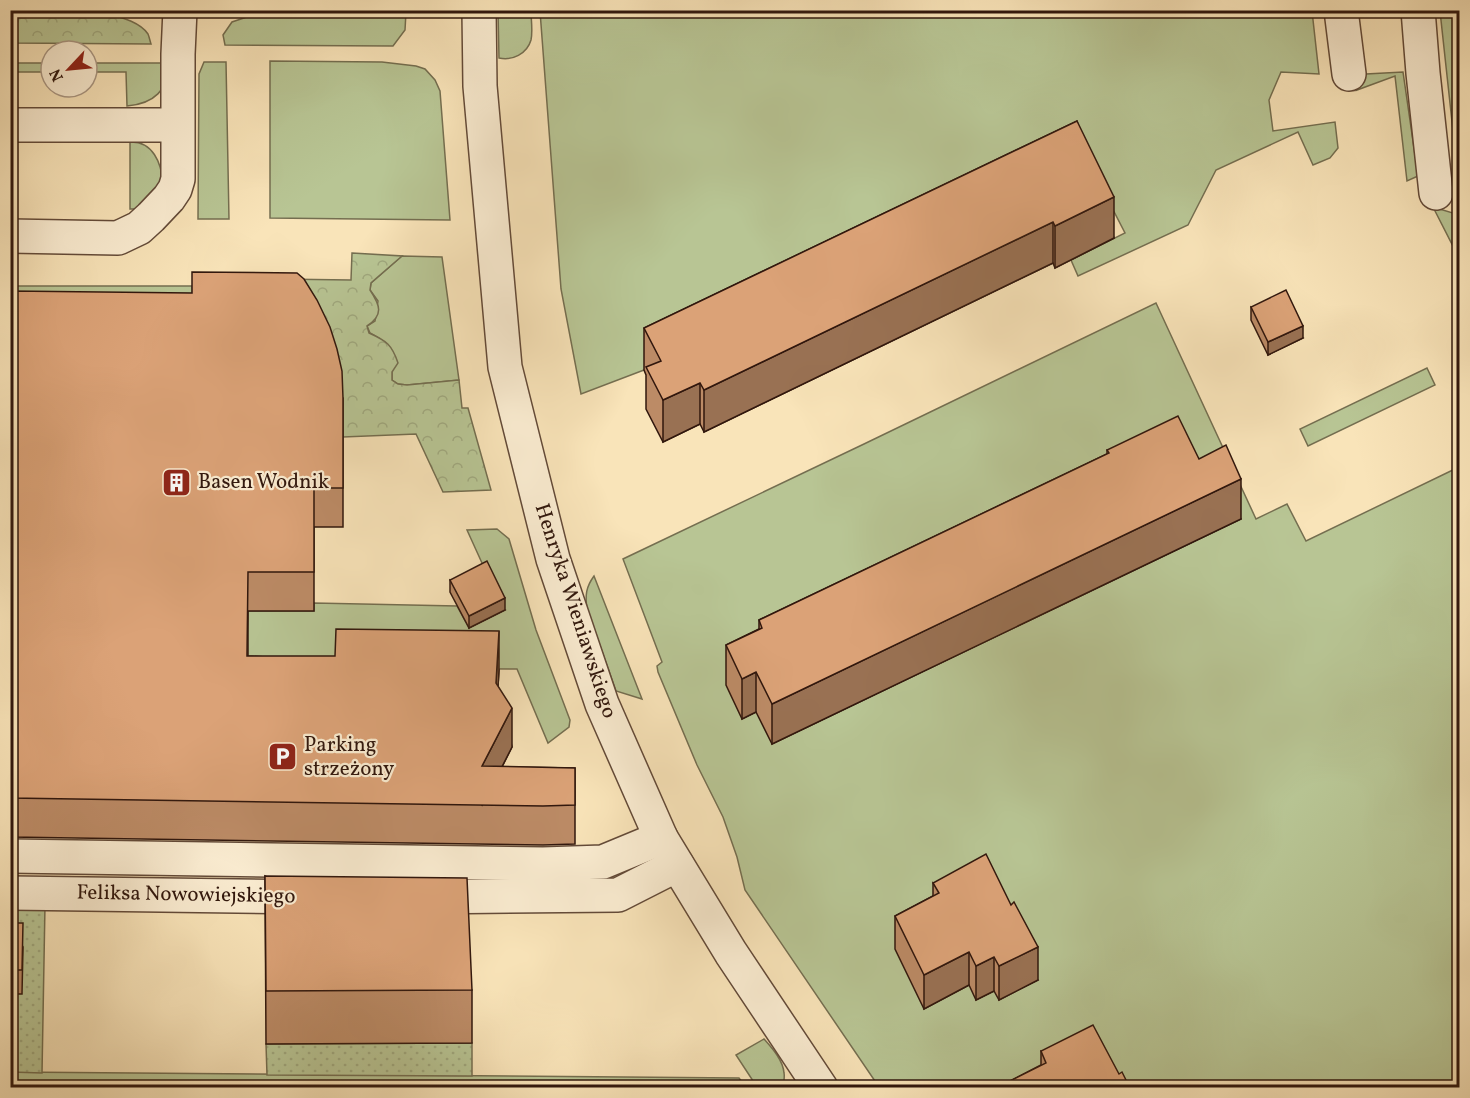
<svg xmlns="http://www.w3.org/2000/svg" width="1470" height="1098" viewBox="0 0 1470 1098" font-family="Vollkorn,serif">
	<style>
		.grass { fill: #b8c594; stroke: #746e50; stroke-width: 1.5 }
		.forest { fill: url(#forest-crowns); stroke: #746e50; stroke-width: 1.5 }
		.garden { fill: url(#garden-dots); stroke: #746e50; stroke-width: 1.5 }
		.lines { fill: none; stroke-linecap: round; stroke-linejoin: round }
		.minor-casing { stroke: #634a38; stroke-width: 36 }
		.minor { stroke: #fbedd2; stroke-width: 33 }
		.wall { fill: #bc8b66; stroke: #31170d; stroke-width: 1.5 }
		.shaded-wall { fill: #997153; stroke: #31170d; stroke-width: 1.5 }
		.building { fill: #dba277; stroke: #31170d; stroke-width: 1.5 }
		.labels { text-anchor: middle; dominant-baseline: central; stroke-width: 4.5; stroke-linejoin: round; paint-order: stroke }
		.poi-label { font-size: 21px; fill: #31170d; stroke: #fbedd2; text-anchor: start }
		.street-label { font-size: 21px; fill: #31170d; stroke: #fbedd2 }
	</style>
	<defs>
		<pattern id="forest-crowns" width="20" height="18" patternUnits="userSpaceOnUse" patternTransform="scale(1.5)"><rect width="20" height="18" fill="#b8c594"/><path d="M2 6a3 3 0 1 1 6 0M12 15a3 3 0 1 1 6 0" fill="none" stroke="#9fa87e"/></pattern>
		<pattern id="garden-dots" width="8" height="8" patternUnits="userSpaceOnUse" patternTransform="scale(1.5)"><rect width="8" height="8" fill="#b8c594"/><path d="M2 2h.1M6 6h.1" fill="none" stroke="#9fa87e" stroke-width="1.8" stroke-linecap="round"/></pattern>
	</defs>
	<rect width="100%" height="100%" fill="#f9e4b9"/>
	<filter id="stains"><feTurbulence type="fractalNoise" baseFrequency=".00333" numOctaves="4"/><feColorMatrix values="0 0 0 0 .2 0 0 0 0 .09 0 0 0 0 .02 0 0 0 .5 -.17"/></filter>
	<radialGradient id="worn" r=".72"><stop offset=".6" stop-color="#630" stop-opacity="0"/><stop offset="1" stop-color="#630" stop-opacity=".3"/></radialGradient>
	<g class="grass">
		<path d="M 498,11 L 531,11 C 531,20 533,31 531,40 C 527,54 512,61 499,58 Z"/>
		<path d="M 540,11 L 1312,11 L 1319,74 L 1281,72 L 1269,100 L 1273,131 L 1335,122 L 1338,148 L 1330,158 L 1313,165 L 1298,132 L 1216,170 L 1188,225 L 1078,276 L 1071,260 L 1125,233 L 1110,204 L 644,370 L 581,394 L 561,289 Z"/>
		<path d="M 1440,11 L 1459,11 L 1459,184 L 1458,177 Z"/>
		<path d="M 406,12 L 405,30 L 393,46 L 225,45 L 223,35 L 232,22 L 259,13 Z"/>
		<path d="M 270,61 L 382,62 L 416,66 L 425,69 L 435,80 L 440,91 L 450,220 L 270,218 Z"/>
		<path d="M 204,62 L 226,62 L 229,219 L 198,219 L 199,74 Z"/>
		<path d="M 10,63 L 51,63 L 51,72 L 11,72 Z"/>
		<path d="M 87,63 L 161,63 C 174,90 151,104 127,106 L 126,72 L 87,72 Z"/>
		<path d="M 1403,72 L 1418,176 L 1407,181 L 1395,76 L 1357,90 L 1366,74 Z"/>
		<path d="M 130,142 C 153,141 161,163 163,182 L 139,209 L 130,209 Z"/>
		<path d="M 1433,207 L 1453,213 L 1459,226 L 1459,258 Z"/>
		<path d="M 402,256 L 442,257 L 459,380 L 407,385 L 398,384 L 392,380 L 392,372 L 379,338 L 370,333 L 367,326 L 375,321 L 378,301 L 370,290 L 371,283 Z"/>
		<path d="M 10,286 L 192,286 L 193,300 L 11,301 Z"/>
		<path d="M 1156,303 L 1256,519 L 1287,504 L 1306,541 L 1459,467 L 1459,1087 L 879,1087 L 745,890 L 737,857 L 723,817 L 697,765 L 658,672 L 657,666 L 662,662 L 623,559 L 864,444 Z"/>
		<path d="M 1427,368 L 1435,385 L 1308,446 L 1300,429 Z"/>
		<path d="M 497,529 L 509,539 L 536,630 L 570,720 L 569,727 L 548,743 L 517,669 L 336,668 L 11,637 L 247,635 L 248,611 L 314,611 L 314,603 L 457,606 L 469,628 L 487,574 L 467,530 Z"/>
		<path d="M 594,576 L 642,699 L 616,691 L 587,609 C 585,595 586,587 594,576 Z"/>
		<path d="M 764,1039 C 772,1048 783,1060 784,1073 C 785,1077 783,1083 784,1087 L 757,1087 L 736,1055 Z"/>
		<path d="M 11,1072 L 739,1078 L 746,1087 L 11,1088 Z"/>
	</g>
	<g class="forest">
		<path d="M 105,13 C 119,17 139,21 148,34 C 149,36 150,41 151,44 L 11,43 L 11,14 Z"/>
		<path d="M 352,253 L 402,256 L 371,283 L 370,290 C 380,305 384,315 367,326 L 369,333 C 387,341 392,345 398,363 L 392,372 L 392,380 L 398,384 L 407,385 L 459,380 L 462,408 L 468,408 L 491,490 L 443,492 L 416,434 L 343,437 L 278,279 L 351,280 Z"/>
	</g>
	<g class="garden">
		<path d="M 11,904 L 45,905 L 42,1073 L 11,1072 Z"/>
		<path d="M 472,1043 L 472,1076 L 267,1075 L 266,1044 Z"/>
	</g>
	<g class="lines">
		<defs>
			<g id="minor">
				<path d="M 479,10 L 480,86 L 505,367 L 553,559 L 602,704 L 661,838 L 731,953 L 821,1088"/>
				<path d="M 1341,10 L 1349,74"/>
				<path d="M 1418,10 L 1423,73 L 1436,193"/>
				<path d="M 10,125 L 177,125"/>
				<path d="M 10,236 L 118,238 L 139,228 L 151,217 L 169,198 L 175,189 L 178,179 L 178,54 L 180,10"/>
				<path d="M 10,856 L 543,864 L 603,862 L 661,838"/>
				<path d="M 10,893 L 311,897"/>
				<path d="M 422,897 L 618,895 L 677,865"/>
			</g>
		</defs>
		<use href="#minor" class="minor-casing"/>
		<use href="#minor" class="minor"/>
	</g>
	<g class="wall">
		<path d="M 1077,121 L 1114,238 L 1055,268 L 1053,263 L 704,432 L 700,424 L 663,442 L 646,409 L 646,375 L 644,370 L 644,328 Z"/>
		<path d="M 10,291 L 343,398 L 343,527 L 314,527 L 314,611 L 248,611 L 248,656 L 499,670 L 498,686 L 512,747 L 502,767 L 575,768 L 575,844 L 543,845 L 10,837 Z"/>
		<path d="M 1251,307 L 1303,338 L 1268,355 L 1251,320 Z"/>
		<path d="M 1107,450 L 1199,459 L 1241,519 L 772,744 L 756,712 L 742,719 L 726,685 L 726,645 L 759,629 L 759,620 L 1107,454 Z"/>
		<path d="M 450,580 L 505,610 L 469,628 L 450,592 Z"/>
		<path d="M 265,876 L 472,990 L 472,1043 L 266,1044 Z"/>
		<path d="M 933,883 L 1038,980 L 999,1000 L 994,991 L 976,1000 L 969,985 L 924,1009 L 895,949 L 895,916 L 933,896 Z"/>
		<path d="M 10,923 L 23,947 L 22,994 L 10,994 Z"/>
		<path d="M 1041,1051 L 1119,1074 L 1002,1088 L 1002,1085 L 1041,1065 Z"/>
	</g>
	<g class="shaded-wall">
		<path d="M 1114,197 L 1114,238 L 1055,268 L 1055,226 Z"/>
		<path d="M 1053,222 L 1053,263 L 704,432 L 704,390 Z"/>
		<path d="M 1303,326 L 1303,338 L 1268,355 L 1268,342 Z"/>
		<path d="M 700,383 L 700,424 L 663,442 L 663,400 Z"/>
		<path d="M 1241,479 L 1241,519 L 772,744 L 772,704 Z"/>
		<path d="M 505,598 L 505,610 L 469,628 L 469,616 Z"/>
		<path d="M 499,631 L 499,670 L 496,722 L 496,683 Z"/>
		<path d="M 756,672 L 756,712 L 742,719 L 742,679 Z"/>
		<path d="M 512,708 L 512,747 L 482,806 L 482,766 Z"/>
		<path d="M 1038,947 L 1038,980 L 999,1000 L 999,966 Z"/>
		<path d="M 969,952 L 969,985 L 924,1009 L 924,975 Z"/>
		<path d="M 994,957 L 994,991 L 976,1000 L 976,966 Z"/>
	</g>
	<g class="building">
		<path d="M 1077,121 L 1114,197 L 1055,226 L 1053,222 L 704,390 L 700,383 L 663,400 L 646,367 L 661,361 L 644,328 Z"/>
		<path d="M 192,272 L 297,273 L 304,279 L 317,300 L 330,327 L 337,349 L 342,371 L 343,398 L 343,488 L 314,488 L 314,572 L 248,572 L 247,656 L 335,656 L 336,629 L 499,631 L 496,683 L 512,708 L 482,766 L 575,768 L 575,805 L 543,806 L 10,798 L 10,291 L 192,293 Z"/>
		<path d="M 1286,290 L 1303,326 L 1268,342 L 1251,307 Z"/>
		<path d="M 1178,416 L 1199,459 L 1226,445 L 1241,479 L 772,704 L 756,672 L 742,679 L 726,645 L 762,628 L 759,620 L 1109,453 L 1107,450 Z"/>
		<path d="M 487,561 L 505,598 L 469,616 L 450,580 Z"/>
		<path d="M 986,854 L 1011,905 L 1014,902 L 1038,947 L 999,966 L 994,957 L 976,966 L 969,952 L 924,975 L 895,916 L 939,893 L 933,883 Z"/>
		<path d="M 265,876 L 467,878 L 472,990 L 266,991 Z"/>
		<path d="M 10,923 L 23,923 L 22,970 L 10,970 Z"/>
		<path d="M 1093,1025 L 1119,1074 L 1122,1072 L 1130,1088 L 1002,1088 L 1003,1087 L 1002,1085 L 1046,1063 L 1041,1051 Z"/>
	</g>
	<defs>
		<symbol id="building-square" viewBox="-11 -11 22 22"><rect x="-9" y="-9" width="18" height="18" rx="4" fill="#8f2418" stroke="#fbedd2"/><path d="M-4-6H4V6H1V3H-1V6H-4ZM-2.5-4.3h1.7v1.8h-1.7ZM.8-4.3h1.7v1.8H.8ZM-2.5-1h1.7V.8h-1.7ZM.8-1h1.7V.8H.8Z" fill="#fff"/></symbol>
		<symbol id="parking-square" viewBox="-11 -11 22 22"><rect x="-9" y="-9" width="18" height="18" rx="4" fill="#8f2418" stroke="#fbedd2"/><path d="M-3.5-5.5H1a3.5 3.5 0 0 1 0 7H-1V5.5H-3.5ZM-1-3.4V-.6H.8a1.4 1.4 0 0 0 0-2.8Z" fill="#fff"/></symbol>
	</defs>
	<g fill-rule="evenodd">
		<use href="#building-square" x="160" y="466" width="33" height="33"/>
		<use href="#parking-square" x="266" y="740" width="33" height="33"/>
	</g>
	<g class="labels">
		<g class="poi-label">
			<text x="198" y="482">Basen Wodnik</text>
			<text x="304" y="745">Parking<tspan x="304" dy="24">strzeżony</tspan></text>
		</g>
		<g class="street-label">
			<text transform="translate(575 611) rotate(72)">Henryka Wieniawskiego</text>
			<text transform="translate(186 895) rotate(1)">Feliksa Nowowiejskiego</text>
		</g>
	</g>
	<rect width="1470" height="1098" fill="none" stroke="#f9e4b9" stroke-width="36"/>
	<rect x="12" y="12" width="1446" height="1074" fill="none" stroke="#31170d" stroke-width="3"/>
	<rect x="18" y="18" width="1434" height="1062" fill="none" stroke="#31170d" stroke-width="1.5"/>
	<g transform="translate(69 69) rotate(244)"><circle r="28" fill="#fbedd2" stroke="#aa9783" stroke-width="1.5"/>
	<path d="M0-4.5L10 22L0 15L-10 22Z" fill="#8f2418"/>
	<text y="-9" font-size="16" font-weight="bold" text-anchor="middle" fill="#31170d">N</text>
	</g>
	<rect width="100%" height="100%" filter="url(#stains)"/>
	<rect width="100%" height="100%" fill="url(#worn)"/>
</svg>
